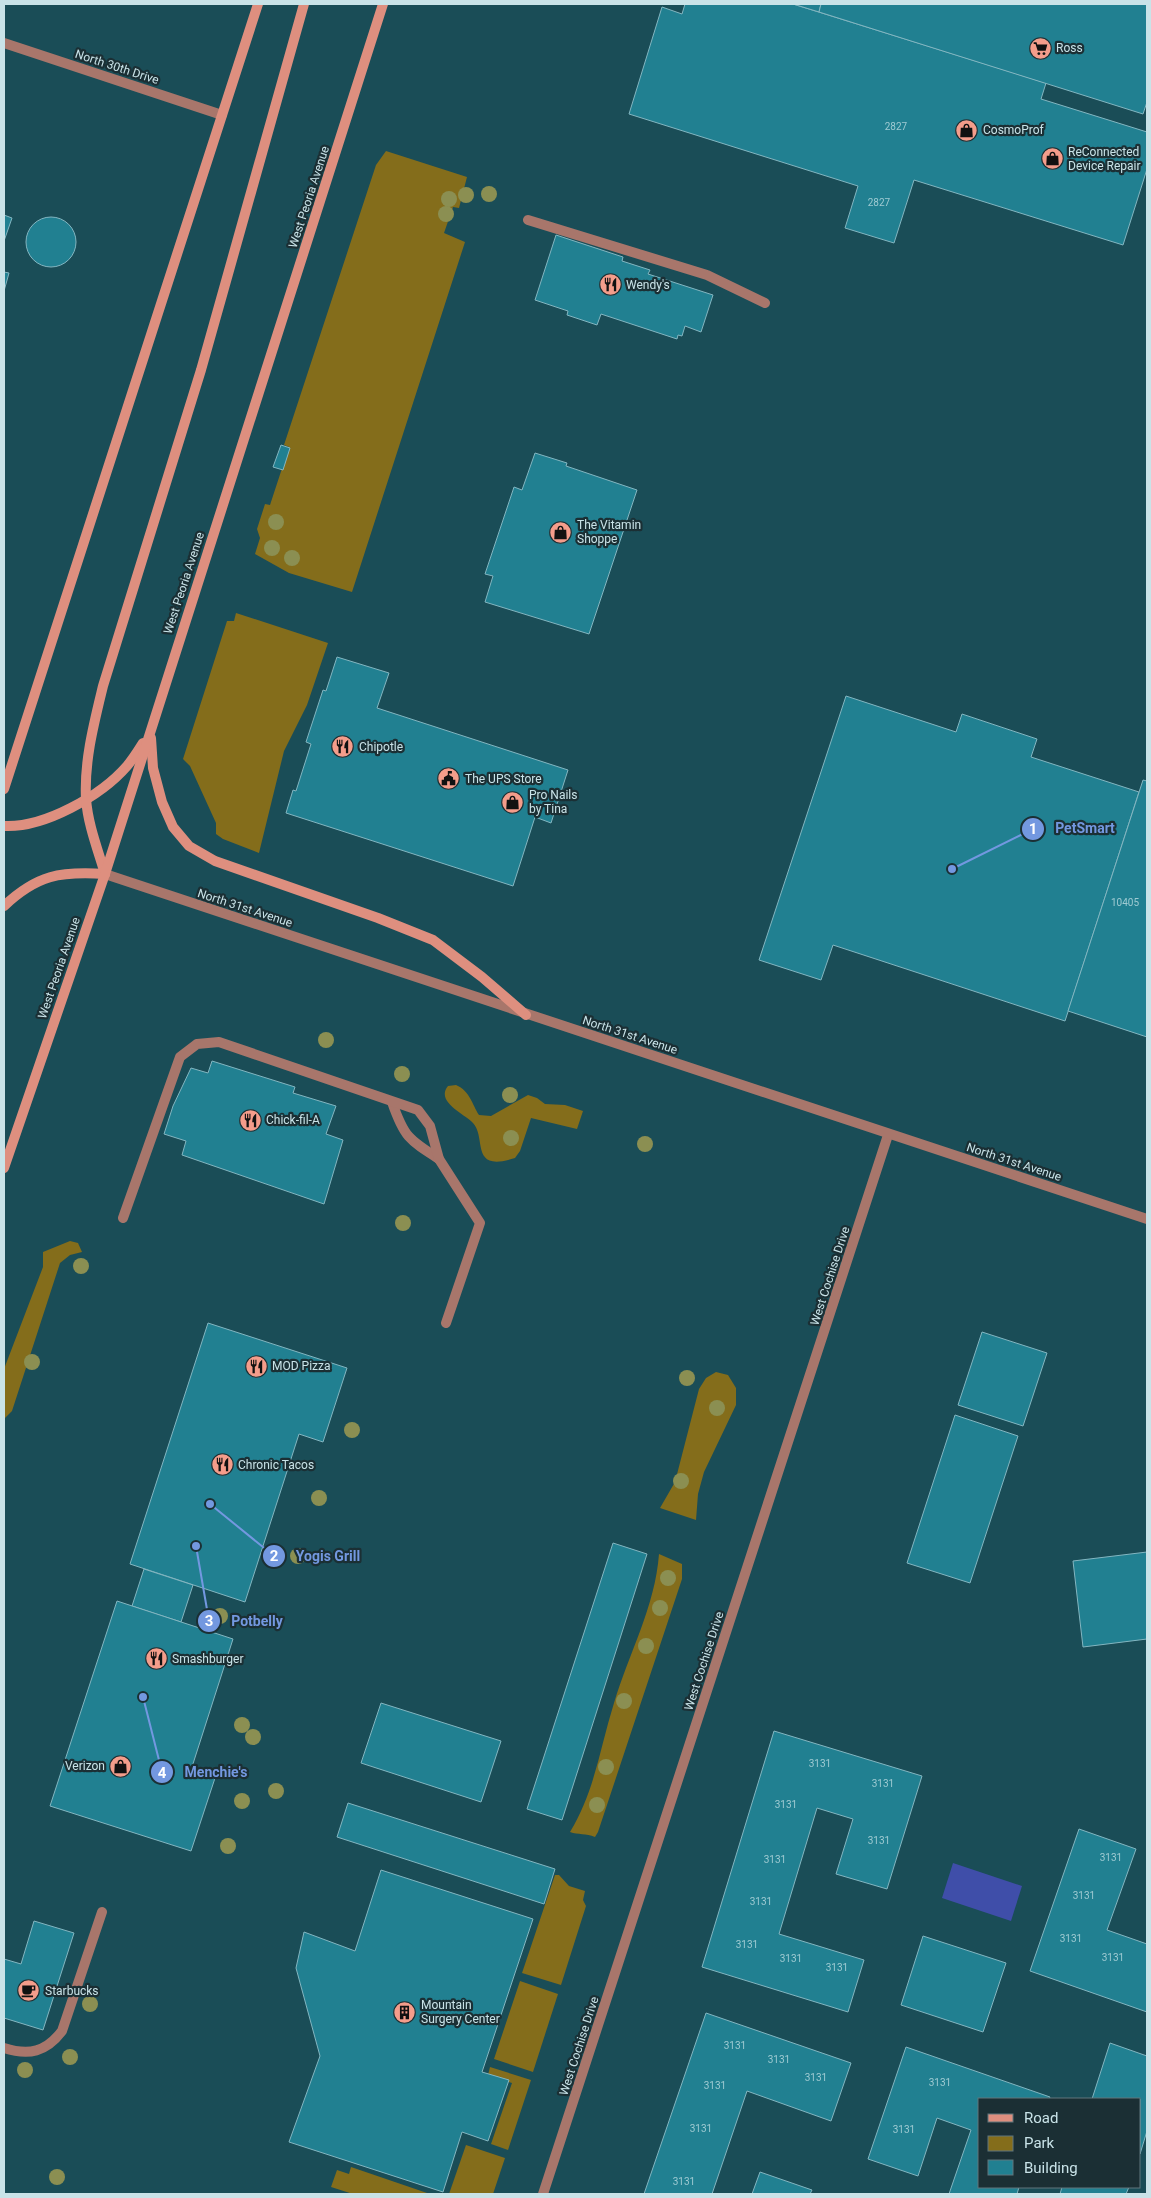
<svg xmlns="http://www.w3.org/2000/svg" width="1151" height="2198" viewBox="0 0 1151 2198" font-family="Roboto,sans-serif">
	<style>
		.green { fill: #846d1b }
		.water { fill: #3f4ea9 }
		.building { fill: #218091; stroke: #83b6c1 }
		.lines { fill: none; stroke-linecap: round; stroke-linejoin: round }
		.service { stroke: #a8766b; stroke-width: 10 }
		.minor { stroke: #a8766b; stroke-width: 10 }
		.tertiary { stroke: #a8766b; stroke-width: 10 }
		.secondary { stroke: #de8f7f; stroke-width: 10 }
		.tree { fill: #8b8f52 }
		.labels { text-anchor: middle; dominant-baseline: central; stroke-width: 4.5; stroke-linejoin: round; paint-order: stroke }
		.number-label { font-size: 10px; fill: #9fcad2 }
		.poi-label { font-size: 12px; fill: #c9e3e8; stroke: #1b2f34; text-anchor: start }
		.street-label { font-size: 12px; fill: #c9e3e8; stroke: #1b2f34 }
		.leader { fill: none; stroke: #7398e0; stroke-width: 2 }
		.callout-dot { fill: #7398e0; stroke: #1b2f34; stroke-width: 2 }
		.mark-label { font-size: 15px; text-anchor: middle; font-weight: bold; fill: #fff }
		.callout-label { font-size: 14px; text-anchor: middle; font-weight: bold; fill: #7398e0; stroke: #1b2f34; stroke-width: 4.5; stroke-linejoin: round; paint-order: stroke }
	</style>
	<rect width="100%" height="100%" fill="#1a4d57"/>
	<g class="green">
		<path d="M 386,151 L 467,177 L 459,208 L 453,207 L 444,233 L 465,242 L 352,592 L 289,573 L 255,554 L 260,538 L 257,529 L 265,504 L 270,505 L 289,447 L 284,445 L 376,165 Z"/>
		<path d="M 236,613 L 328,643 L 307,705 L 284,751 L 259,853 L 223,839 L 216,834 L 216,823 L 190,766 L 183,759 L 227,621 L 234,621 Z"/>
		<path d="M 456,1085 C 470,1091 472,1104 479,1115 L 491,1116 L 528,1095 L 537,1098 L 545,1104 L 565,1105 L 583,1111 L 577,1129 L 531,1118 L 520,1151 L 515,1158 C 469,1173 487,1138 473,1123 C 465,1114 435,1102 448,1086 Z"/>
		<path d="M 70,1241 L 78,1243 L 82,1252 L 70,1255 L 60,1263 L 12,1411 L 4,1419 L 4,1369 L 43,1267 L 43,1252 Z"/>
		<path d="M 716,1372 L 728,1375 L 736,1388 L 736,1405 L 704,1472 L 698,1494 L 696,1520 L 660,1508 L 675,1482 L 699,1389 L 706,1378 Z"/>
		<path d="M 659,1554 L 682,1564 L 682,1579 L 598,1832 L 595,1837 C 586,1833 578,1835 570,1832 C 595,1791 600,1747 614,1703 C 629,1653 655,1607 659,1554 Z"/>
		<path d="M 555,1875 L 559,1875 L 569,1886 L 585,1891 L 583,1900 L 586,1906 L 561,1985 L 522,1973 Z"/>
		<path d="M 520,1981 L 558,1994 L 533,2072 L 494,2059 Z"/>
		<path d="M 490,2067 L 531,2080 L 508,2150 L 491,2144 L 512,2083 L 488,2075 Z"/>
		<path d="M 466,2145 L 505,2158 L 493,2194 L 449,2194 Z"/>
		<path d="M 351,2167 L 430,2194 L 353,2194 L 331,2187 L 337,2170 L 349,2174 Z"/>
	</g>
	<path class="water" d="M 953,1863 L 1022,1886 L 1011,1921 L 942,1898 Z"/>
	<g class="building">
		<path d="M 685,4 L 793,4 L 1046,83 L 1041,99 L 1147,132 L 1147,169 L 1123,245 L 914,180 L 894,243 L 845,228 L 858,186 L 629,114 L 662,7 L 682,14 Z"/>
		<path d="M 793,4 L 821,4 L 819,12 Z"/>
		<path d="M 821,4 L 1147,4 L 1147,102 L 1143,114 L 819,12 Z"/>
		<path d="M 4,215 L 12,218 L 4,241 Z"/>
		<circle cx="51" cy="242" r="25"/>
		<path d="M 556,235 L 623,257 L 622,261 L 650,270 L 648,274 L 713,295 L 701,332 L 685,326 L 682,336 L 678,335 L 677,339 L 601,314 L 597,325 L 567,315 L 568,311 L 535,300 Z"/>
		<path d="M 4,272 L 9,273 L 4,291 Z"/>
		<path d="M 281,445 L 290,448 L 283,470 L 273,467 Z"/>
		<path d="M 535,453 L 567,463 L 566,466 L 637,490 L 589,634 L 485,602 L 493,576 L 485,574 L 514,487 L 522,490 Z"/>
		<path d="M 337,657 L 389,673 L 377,708 L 568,770 L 551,823 L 535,817 L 513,886 L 286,813 L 293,790 L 296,791 L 311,744 L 306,742 L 323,690 L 326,691 Z"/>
		<path d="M 846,696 L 956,732 L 962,714 L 1037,739 L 1031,757 L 1139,792 L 1065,1021 L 833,945 L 821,980 L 759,960 Z"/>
		<path d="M 1143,780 L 1147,781 L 1147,1037 L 1068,1011 Z"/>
		<path d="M 212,1061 L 295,1087 L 293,1093 L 336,1106 L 326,1134 L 343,1140 L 324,1204 L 182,1155 L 186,1141 L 164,1134 L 173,1106 L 191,1068 L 208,1073 Z"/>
		<path d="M 208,1323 L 347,1368 L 323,1442 L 299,1434 L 245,1602 L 130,1564 Z"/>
		<path d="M 982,1332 L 1047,1353 L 1023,1426 L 958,1405 Z"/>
		<path d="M 955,1415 L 1018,1436 L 970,1583 L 907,1563 Z"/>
		<path d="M 613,1543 L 647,1554 L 562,1820 L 527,1809 Z"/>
		<path d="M 1147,1552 L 1147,1639 L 1083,1647 L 1073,1561 Z"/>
		<path d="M 144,1569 L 193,1585 L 181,1622 L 132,1606 Z"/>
		<path d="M 117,1601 L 233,1639 L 191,1770 L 215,1778 L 191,1851 L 50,1806 Z"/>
		<path d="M 381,1703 L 501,1741 L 481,1802 L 361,1763 Z"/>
		<path d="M 774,1731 L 922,1776 L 887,1889 L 836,1874 L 853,1819 L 817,1808 L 779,1934 L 864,1960 L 848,2012 L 702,1967 Z"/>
		<path d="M 348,1803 L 555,1869 L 544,1904 L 337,1837 Z"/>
		<path d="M 1079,1829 L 1136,1849 L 1107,1930 L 1147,1944 L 1147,2012 L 1030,1971 Z"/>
		<path d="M 381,1870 L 533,1919 L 482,2072 L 509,2080 L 488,2141 L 462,2132 L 443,2192 L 289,2142 L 320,2056 L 296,1968 L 304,1932 L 355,1951 Z"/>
		<path d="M 34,1921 L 74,1933 L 43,2030 L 4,2018 L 4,1959 L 21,1964 Z"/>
		<path d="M 923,1936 L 1006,1963 L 983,2032 L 901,2005 Z"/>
		<path d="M 706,2013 L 851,2063 L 831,2121 L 747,2091 L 712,2194 L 644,2194 Z"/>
		<path d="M 1110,2043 L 1147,2056 L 1147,2131 L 1140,2154 L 1140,2099 L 1092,2099 Z"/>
		<path d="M 906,2047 L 1050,2097 L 1049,2099 L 980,2099 L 980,2187 L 1019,2187 L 1017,2194 L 949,2194 L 971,2130 L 937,2118 L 918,2176 L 868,2159 Z"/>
		<path d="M 760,2172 L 812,2190 L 810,2194 L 752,2194 Z"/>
		<path d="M 1062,2187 L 1129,2187 L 1126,2194 L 1060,2194 Z"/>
	</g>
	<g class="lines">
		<g class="service">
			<path d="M 528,220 L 707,275 L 765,303"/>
			<path d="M 392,1102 C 404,1137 409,1140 439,1159"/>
			<path d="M 123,1218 L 180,1057 L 197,1044 L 219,1042 L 418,1110 L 430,1126 L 439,1159 L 480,1223 L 446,1323"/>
			<path d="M 4,2048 C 29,2056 46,2052 62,2031 L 102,1912"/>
		</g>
		<g class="minor">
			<path d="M 4,43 L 222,115"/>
			<path d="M 543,2194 L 888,1135"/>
		</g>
		<path class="tertiary" d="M 105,874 L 1147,1219"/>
		<g class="secondary">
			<path d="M 151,738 L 153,768 L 162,802 L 173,827 L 189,846 L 215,861 L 378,918 L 433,940 L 482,977 L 526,1015"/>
			<path d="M 4,789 L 258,4"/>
			<path d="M 4,826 C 44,828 101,796 127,766 C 133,759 138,751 143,743"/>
			<path d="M 105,874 C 98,850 88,825 86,799 C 84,761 94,723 103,686 L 201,370 L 304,4"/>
			<path d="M 4,906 C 37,875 60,871 105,874"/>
			<path d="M 4,1168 L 105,874 L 383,4"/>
		</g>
	</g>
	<g class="tree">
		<circle cx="489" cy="194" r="8"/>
		<circle cx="466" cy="195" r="8"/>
		<circle cx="449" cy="199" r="8"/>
		<circle cx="446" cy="214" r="8"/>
		<circle cx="276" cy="522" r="8"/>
		<circle cx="272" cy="548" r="8"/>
		<circle cx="292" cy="558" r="8"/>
		<circle cx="326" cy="1040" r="8"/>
		<circle cx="402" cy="1074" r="8"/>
		<circle cx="510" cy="1095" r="8"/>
		<circle cx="511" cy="1138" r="8"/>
		<circle cx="645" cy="1144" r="8"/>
		<circle cx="403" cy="1223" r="8"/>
		<circle cx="81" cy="1266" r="8"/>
		<circle cx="32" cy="1362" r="8"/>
		<circle cx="687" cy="1378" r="8"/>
		<circle cx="717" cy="1408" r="8"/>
		<circle cx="352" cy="1430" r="8"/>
		<circle cx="681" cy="1481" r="8"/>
		<circle cx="319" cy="1498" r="8"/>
		<circle cx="298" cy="1556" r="8"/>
		<circle cx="668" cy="1578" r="8"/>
		<circle cx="660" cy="1608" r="8"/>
		<circle cx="220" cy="1616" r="8"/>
		<circle cx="646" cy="1646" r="8"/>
		<circle cx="624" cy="1701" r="8"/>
		<circle cx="242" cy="1725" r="8"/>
		<circle cx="253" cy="1737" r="8"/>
		<circle cx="606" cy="1767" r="8"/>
		<circle cx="276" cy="1791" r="8"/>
		<circle cx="242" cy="1801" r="8"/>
		<circle cx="597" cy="1805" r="8"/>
		<circle cx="228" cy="1846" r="8"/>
		<circle cx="90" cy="2004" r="8"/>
		<circle cx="70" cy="2057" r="8"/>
		<circle cx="25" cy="2070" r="8"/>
		<circle cx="57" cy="2177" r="8"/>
	</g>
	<defs>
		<symbol id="supermarket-disc" viewBox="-11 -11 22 22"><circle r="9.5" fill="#f49d8b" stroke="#1b2f34"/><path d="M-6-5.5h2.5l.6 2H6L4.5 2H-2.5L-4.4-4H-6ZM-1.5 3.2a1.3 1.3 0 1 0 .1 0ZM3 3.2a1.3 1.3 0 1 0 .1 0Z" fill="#111"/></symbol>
		<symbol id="shop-disc" viewBox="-11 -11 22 22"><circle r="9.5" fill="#f49d8b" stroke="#1b2f34"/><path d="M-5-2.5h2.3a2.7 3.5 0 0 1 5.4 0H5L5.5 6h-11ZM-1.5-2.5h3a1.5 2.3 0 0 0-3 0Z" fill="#111"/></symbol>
		<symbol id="restaurant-disc" viewBox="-11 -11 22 22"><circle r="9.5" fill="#f49d8b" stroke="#1b2f34"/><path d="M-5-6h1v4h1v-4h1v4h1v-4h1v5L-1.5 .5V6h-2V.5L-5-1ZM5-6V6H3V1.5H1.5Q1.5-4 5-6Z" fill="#111"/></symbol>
		<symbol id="civic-disc" viewBox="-11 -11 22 22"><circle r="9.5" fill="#f49d8b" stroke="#1b2f34"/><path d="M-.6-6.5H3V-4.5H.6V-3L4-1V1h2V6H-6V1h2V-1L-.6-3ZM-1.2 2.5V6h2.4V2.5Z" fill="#111"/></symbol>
		<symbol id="cafe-disc" viewBox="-11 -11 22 22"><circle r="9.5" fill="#f49d8b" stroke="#1b2f34"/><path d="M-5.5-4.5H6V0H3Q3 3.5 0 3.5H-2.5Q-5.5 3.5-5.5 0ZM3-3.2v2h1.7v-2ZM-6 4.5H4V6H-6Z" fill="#111"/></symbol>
		<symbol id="building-disc" viewBox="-11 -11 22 22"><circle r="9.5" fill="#f49d8b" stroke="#1b2f34"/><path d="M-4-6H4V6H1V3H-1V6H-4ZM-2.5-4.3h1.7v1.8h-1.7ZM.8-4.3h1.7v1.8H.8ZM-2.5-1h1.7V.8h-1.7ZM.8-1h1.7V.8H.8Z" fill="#111"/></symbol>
	</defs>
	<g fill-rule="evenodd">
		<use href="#supermarket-disc" x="1028" y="36" width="25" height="25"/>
		<use href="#shop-disc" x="954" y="118" width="25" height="25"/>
		<use href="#shop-disc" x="1040" y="146" width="25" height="25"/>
		<use href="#restaurant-disc" x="598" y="272" width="25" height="25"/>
		<use href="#shop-disc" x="548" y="520" width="25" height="25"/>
		<use href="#restaurant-disc" x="330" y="734" width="25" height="25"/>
		<use href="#civic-disc" x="436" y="766" width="25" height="25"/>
		<use href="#shop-disc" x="500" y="790" width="25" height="25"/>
		<use href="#restaurant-disc" x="238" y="1108" width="25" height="25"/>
		<use href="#restaurant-disc" x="244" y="1354" width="25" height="25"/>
		<use href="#restaurant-disc" x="210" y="1452" width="25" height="25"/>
		<use href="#restaurant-disc" x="144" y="1646" width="25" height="25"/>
		<use href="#shop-disc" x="108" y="1754" width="25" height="25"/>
		<use href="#cafe-disc" x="16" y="1978" width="25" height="25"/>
		<use href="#building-disc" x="392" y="2000" width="25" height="25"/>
	</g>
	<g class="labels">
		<g class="number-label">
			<text x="896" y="126">2827</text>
			<text x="879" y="202">2827</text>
			<text x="1125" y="902">10405</text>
			<text x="820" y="1763">3131</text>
			<text x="883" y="1783">3131</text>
			<text x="786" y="1804">3131</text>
			<text x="879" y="1840">3131</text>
			<text x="1111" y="1857">3131</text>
			<text x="775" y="1859">3131</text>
			<text x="1084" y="1895">3131</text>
			<text x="761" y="1901">3131</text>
			<text x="1071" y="1938">3131</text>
			<text x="747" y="1944">3131</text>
			<text x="1113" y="1957">3131</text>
			<text x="791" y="1958">3131</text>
			<text x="837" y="1967">3131</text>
			<text x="735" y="2045">3131</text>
			<text x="779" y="2059">3131</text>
			<text x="816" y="2077">3131</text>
			<text x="940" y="2082">3131</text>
			<text x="715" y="2085">3131</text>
			<text x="701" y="2128">3131</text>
			<text x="904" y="2129">3131</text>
			<text x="684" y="2181">3131</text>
		</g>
		<g class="poi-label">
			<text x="1056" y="48">Ross</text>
			<text x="983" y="130">CosmoProf</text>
			<text x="1068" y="152">ReConnected<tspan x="1068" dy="14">Device Repair</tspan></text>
			<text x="626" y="285">Wendy's</text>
			<text x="577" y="525">The Vitamin<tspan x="577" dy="14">Shoppe</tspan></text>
			<text x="359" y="747">Chipotle</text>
			<text x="465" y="779">The UPS Store</text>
			<text x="529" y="795">Pro Nails<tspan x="529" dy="14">by Tina</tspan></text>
			<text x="266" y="1120">Chick-fil-A</text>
			<text x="272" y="1366">MOD Pizza</text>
			<text x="238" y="1465">Chronic Tacos</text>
			<text x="172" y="1659">Smashburger</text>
			<text x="105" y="1766" text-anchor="end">Verizon</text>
			<text x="45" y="1991">Starbucks</text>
			<text x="421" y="2005">Mountain<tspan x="421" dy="14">Surgery Center</tspan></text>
		</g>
		<g class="street-label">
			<text transform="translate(117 67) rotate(18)">North 30th Drive</text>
			<text transform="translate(309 197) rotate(-72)">West Peoria Avenue</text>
			<text transform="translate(184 583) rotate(-72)">West Peoria Avenue</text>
			<text transform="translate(245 908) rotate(18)">North 31st Avenue</text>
			<text transform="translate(59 968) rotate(-71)">West Peoria Avenue</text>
			<text transform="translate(630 1035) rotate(18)">North 31st Avenue</text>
			<text transform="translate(1014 1162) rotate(18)">North 31st Avenue</text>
			<text transform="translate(830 1276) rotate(-72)">West Cochise Drive</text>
			<text transform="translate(704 1661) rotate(-72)">West Cochise Drive</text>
			<text transform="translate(579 2046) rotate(-72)">West Cochise Drive</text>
		</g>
	</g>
	<path class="leader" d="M952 869L1033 829M210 1504L274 1556M196 1546L209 1621M143 1697L162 1772"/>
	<g class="callout-dot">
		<circle cx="952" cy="869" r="5"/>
		<circle cx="210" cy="1504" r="5"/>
		<circle cx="196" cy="1546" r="5"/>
		<circle cx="143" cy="1697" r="5"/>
		<circle cx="1033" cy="829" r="12"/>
		<circle cx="274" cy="1556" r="12"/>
		<circle cx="209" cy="1621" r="12"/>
		<circle cx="162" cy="1772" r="12"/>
	</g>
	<g class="mark-label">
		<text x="1033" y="834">1</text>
		<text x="274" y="1561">2</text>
		<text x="209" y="1626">3</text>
		<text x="162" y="1778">4</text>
	</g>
	<g class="callout-label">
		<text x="1085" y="833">PetSmart</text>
		<text x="328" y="1561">Yogis Grill</text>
		<text x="257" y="1626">Potbelly</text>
		<text x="216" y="1777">Menchie's</text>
	</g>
	<rect width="1151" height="2198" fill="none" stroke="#c9e3e8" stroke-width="10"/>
	<rect x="978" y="2098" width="162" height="90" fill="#1b2f34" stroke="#61777c"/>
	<rect x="988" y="2114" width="25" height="8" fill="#de8f7f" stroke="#61777c"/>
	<text x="1024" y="2123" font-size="15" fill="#c9e3e8">Road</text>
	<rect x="988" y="2136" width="25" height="15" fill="#846d1b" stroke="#61777c"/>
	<text x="1024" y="2148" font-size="15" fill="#c9e3e8">Park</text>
	<rect x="988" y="2160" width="25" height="15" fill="#218091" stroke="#61777c"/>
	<text x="1024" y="2173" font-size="15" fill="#c9e3e8">Building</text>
</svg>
